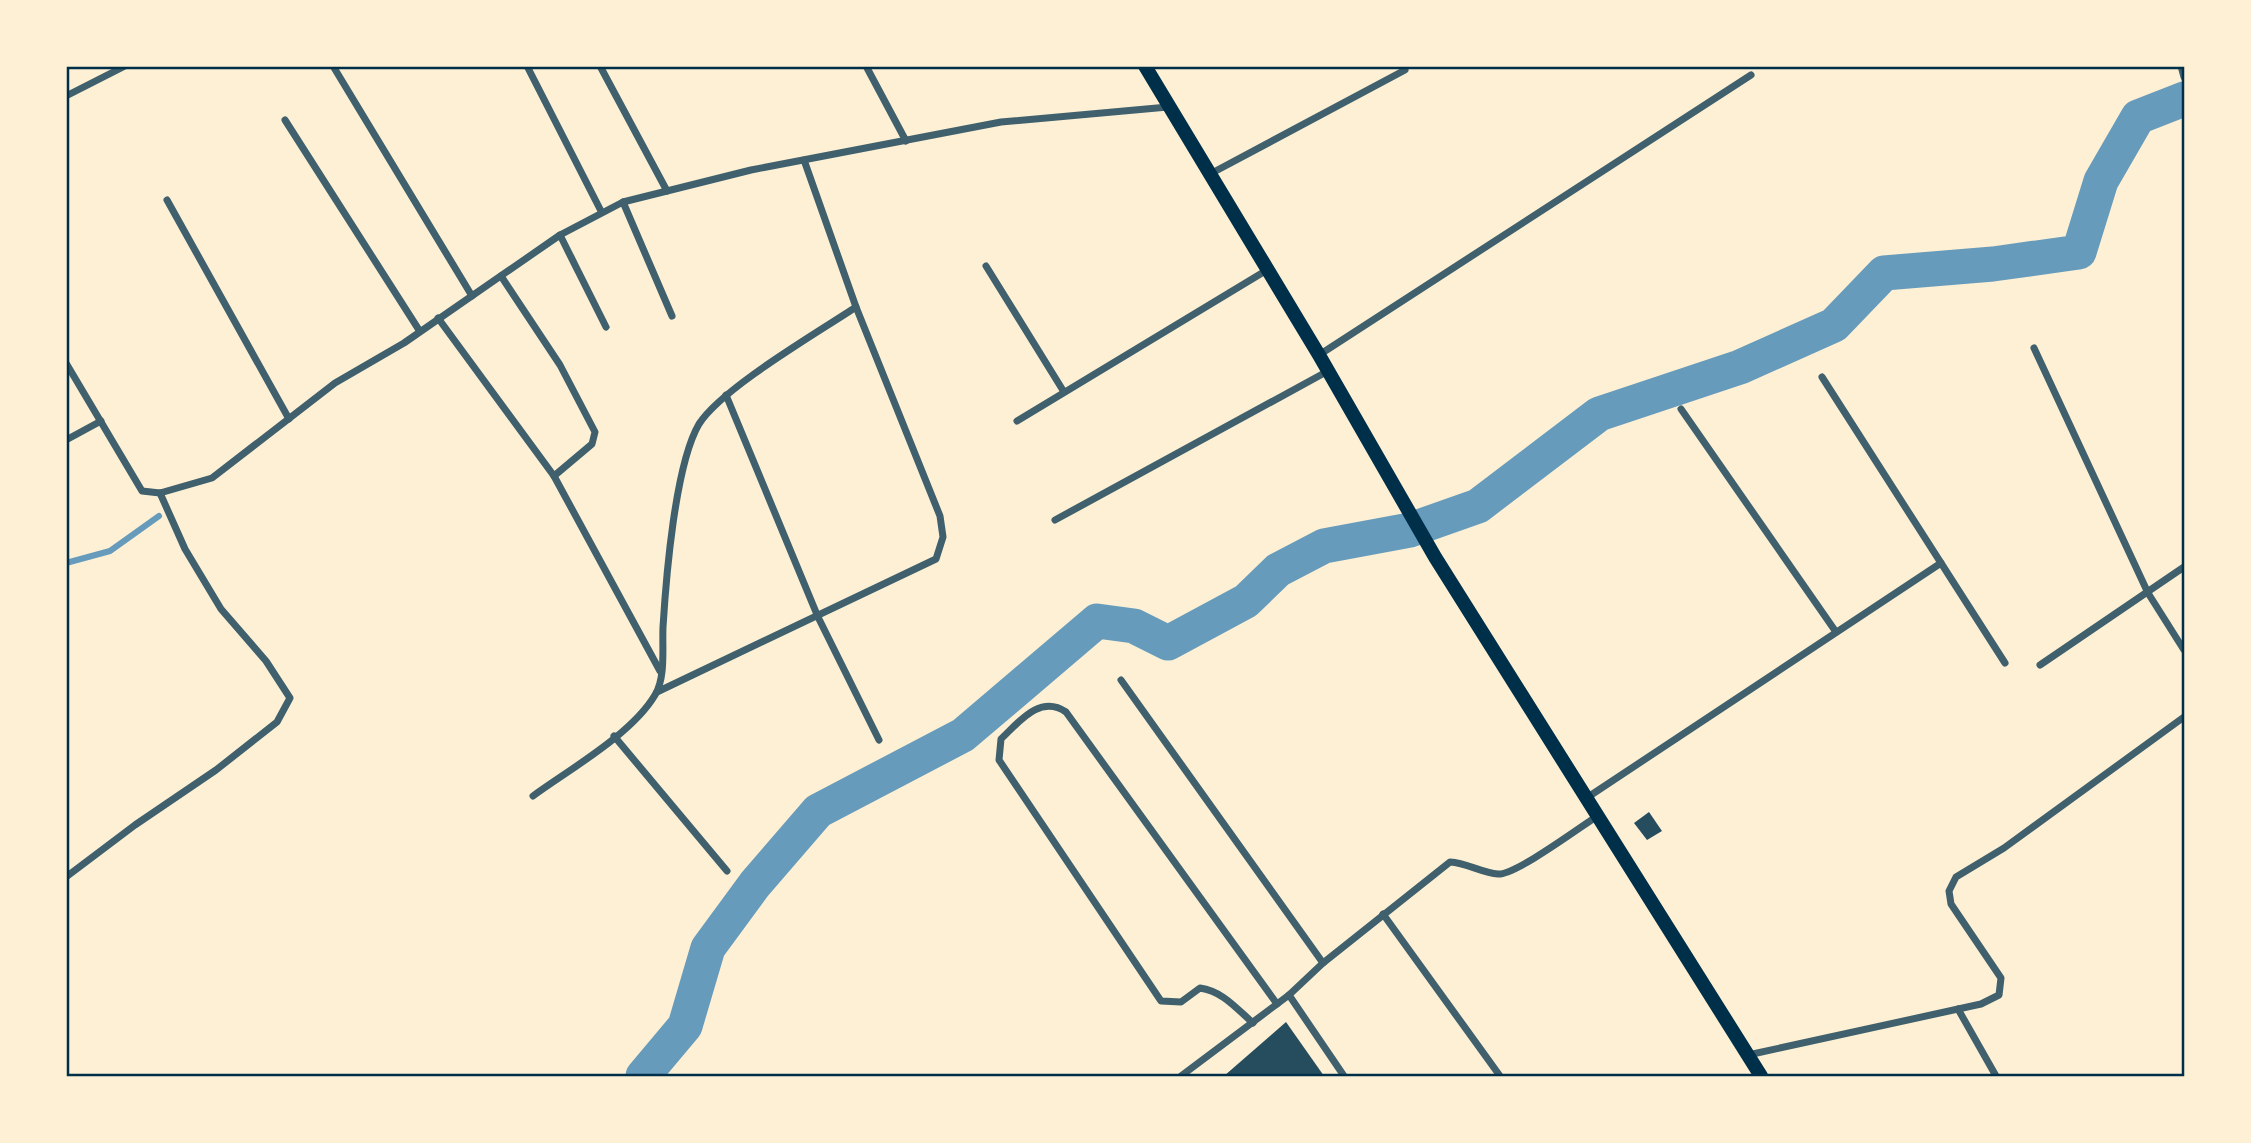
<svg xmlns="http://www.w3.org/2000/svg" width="2251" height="1143" viewBox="0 0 2251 1143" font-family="'Titillium Web',sans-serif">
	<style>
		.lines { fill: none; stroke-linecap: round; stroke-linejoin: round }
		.stream { stroke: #669bbc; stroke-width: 6 }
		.river { stroke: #669bbc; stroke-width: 35 }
		.building { fill: #264d5e }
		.minor { stroke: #3f606c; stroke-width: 7 }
		.secondary { stroke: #003049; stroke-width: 14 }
		.neatline { fill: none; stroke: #003049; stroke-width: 2.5 }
	</style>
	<rect width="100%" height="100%" fill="#fdf0d5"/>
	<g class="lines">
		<path class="stream" d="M 66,563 L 110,551 L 159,516"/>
		<path class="river" d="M 643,1076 L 685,1026 L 708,948 L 755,884 L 818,811 L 963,735 L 1097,621 L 1134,626 L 1168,643 L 1246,601 L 1278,570 L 1324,546 L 1410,530 L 1478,506 L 1599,414 L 1740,367 L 1834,325 L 1884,273 L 1993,264 L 2079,252 L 2101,181 L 2138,117 L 2184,99"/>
	</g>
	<g class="building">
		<path d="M 1649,812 L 1662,831 L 1647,840 L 1634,823 Z"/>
		<path d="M 1286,1022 L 1324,1076 L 1224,1076 Z"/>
	</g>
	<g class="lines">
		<g class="minor">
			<path d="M 333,66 L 472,296"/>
			<path d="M 527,66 L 601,211"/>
			<path d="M 600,66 L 667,191"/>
			<path d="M 866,66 L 906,141"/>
			<path d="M 2181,66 L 2184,77"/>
			<path d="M 66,96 L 125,66"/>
			<path d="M 285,120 L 419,330"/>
			<path d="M 1210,174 L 1405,70"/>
			<path d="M 167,200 L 289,419"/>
			<path d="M 623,202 L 672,316"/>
			<path d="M 560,235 L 606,327"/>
			<path d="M 986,266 L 1064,392"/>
			<path d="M 501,276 L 560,365 L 595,432 L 592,444 L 554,476"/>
			<path d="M 438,318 L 554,476 L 660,671"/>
			<path d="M 2034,348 L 2148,593 L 2184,650"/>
			<path d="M 1319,355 L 1751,75"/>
			<path d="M 66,363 L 142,491 L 160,493 L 212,478 L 335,383 L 404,343 L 560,235 L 623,202 L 751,170 L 1001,122 L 1168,107"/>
			<path d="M 1822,377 L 2005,663"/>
			<path d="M 726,395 L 818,617 L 879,740"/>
			<path d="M 1681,409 L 1836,632"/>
			<path d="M 1017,421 L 1267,270"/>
			<path d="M 66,440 L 101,421"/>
			<path d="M 1055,520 L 1328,371"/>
			<path d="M 2040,665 L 2184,567"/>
			<path d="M 1121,680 L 1323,963"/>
			<path d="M 657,692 L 936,559 L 943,537 L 940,516 L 856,307 L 804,160"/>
			<path d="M 614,736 L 727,871"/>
			<path d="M 533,796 C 570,769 632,734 655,695 C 666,677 662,647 663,627 C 666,578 675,465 699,424 C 722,388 817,333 856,307"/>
			<path d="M 1588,797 L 1941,563"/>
			<path d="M 66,877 L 135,825 L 216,770 L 277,722 L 290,698 L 266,661 L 221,609 L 185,549 L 160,493"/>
			<path d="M 1383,914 L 1500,1076"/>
			<path d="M 1289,995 L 1344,1076"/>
			<path d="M 1958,1009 L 1996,1076"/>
			<path d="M 1253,1023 C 1236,1008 1222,991 1200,988 L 1181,1002 L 1161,1001 L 999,760 L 1001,739 C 1019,722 1040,694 1066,712 L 1277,1004"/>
			<path d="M 1748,1055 L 1981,1004 L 1999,995 L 2001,978 L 1951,904 L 1949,891 L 1956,877 L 2004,848 L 2184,717"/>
			<path d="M 1181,1076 L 1289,995 L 1323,963 L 1450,862 C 1467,863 1482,873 1498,874 C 1516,875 1580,827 1599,815"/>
		</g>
		<path class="secondary" d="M 1145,66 L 1319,355 L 1435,557 L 1761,1076"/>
	</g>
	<rect width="2251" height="1143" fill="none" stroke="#fdf0d5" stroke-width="136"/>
	<rect x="68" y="68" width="2115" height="1007" class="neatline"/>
</svg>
